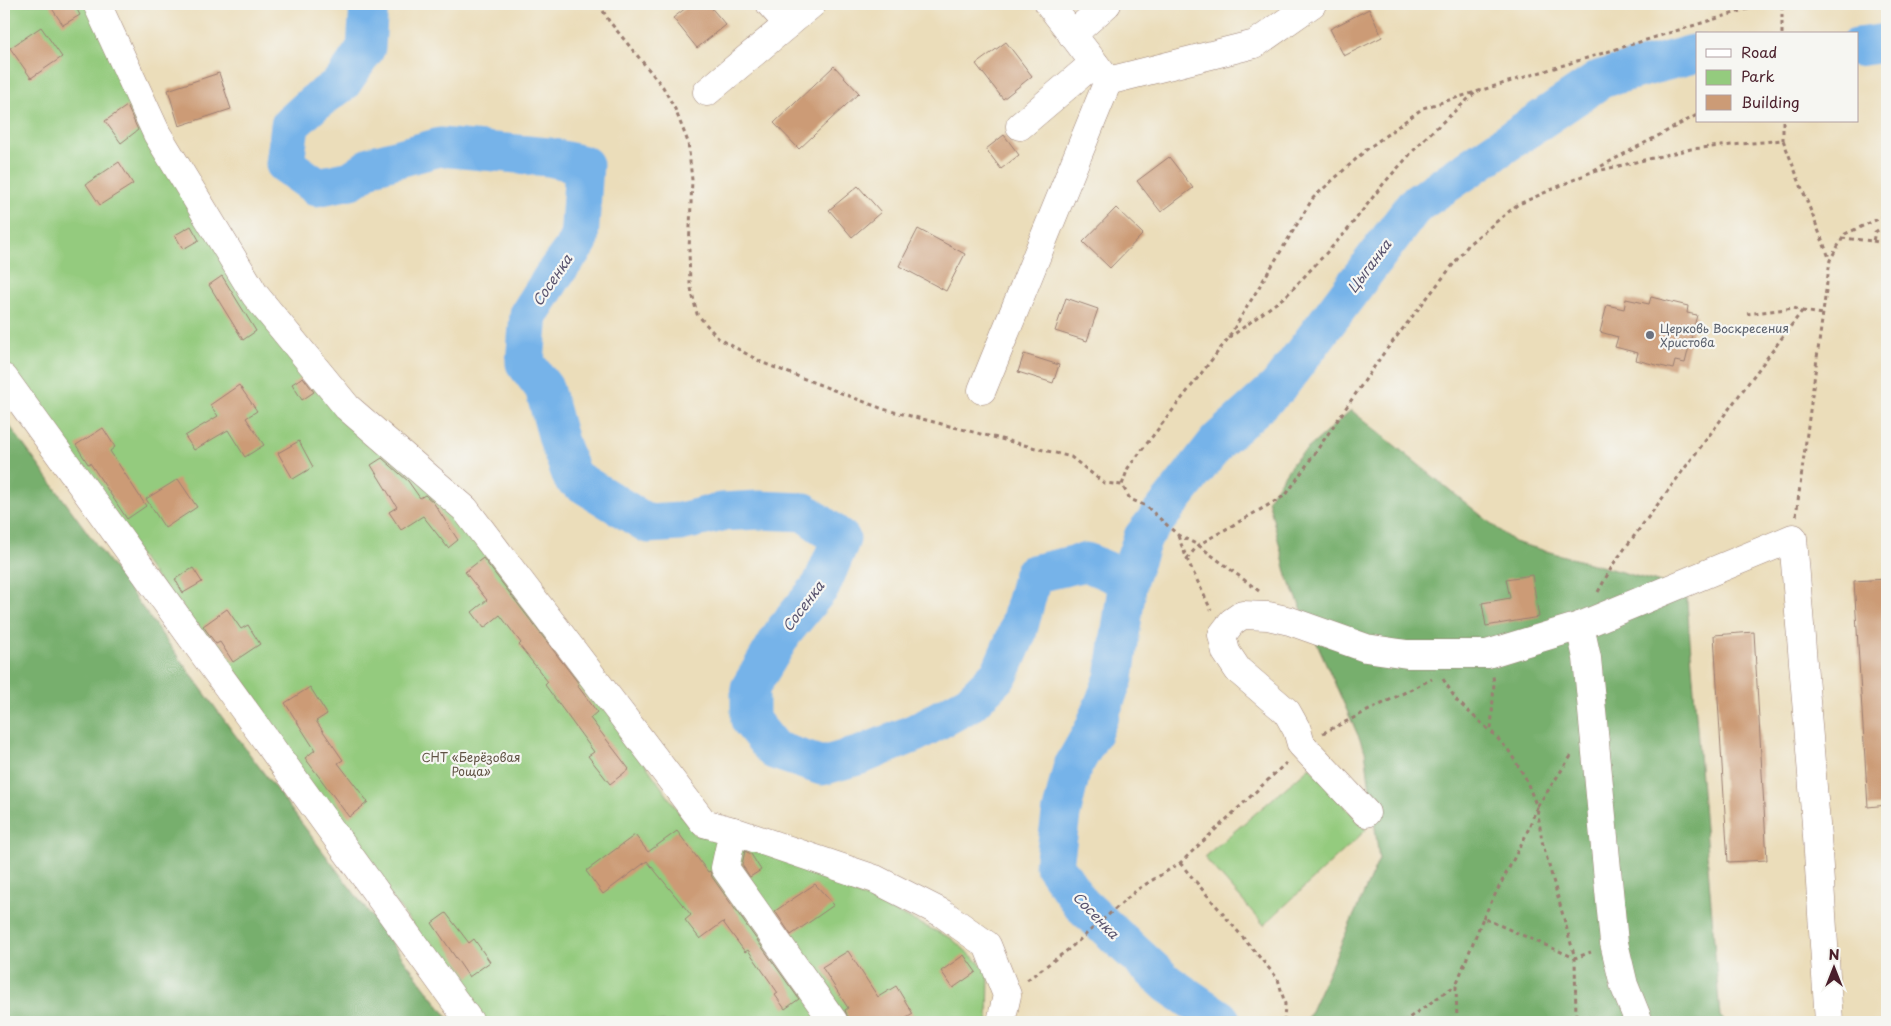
<svg xmlns="http://www.w3.org/2000/svg" width="1891" height="1026" viewBox="0 0 1891 1026" font-family="'Playpen Sans',sans-serif">
	<style>
		.green { fill: #94cb7e; stroke: #6f7554 }
		.forest { fill: #77af6d; stroke: #60674c }
		.lines { fill: none; stroke-linecap: round; stroke-linejoin: round }
		.river { stroke: #76b3e9; stroke-width: 39 }
		.building { fill: #cc9b76 }
		.minor-casing { stroke: #9a7e72; stroke-width: 29 }
		.path { stroke: #9a7e72; stroke-width: 3; stroke-dasharray: 4 4; stroke-linecap: butt }
		.minor { stroke: #fff; stroke-width: 28 }
		.worship-dot { fill: #6b7280; stroke: #f6f6f2; stroke-width: 2 }
		.labels { text-anchor: middle; dominant-baseline: central; stroke-width: 4.5; stroke-linejoin: round; paint-order: stroke }
		.worship-label { font-size: 12px; fill: #5b616d; stroke: #f6f6f2; text-anchor: start }
		.park-label { font-size: 12px; fill: #605344; stroke: #f6f6f2 }
		.water-label { font-size: 14px; font-style: italic; fill: #59536e; stroke: #f6f6f2 }
	</style>
	<rect width="100%" height="100%" fill="#f6f6f2"/>
	<filter id="ink" filterUnits="userSpaceOnUse"><feTurbulence type="fractalNoise" baseFrequency=".02" numOctaves="2"/><feDisplacementMap in="SourceGraphic" scale="10" xChannelSelector="R" yChannelSelector="G"/><feConvolveMatrix kernelMatrix="1 2 1 2 8 2 1 2 1" color-interpolation-filters="sRGB"/></filter>
	<filter id="wash" filterUnits="userSpaceOnUse"><feTurbulence type="fractalNoise" baseFrequency=".0096" numOctaves="4" result="noise"/><feDisplacementMap in="SourceGraphic" scale="20" xChannelSelector="R" yChannelSelector="G"/><feGaussianBlur stdDeviation="1.12" result="paint"/><feColorMatrix in="noise" values="0 0 0 0 0 0 0 0 0 0 0 0 0 0 0 0 0 1.4 0 .05"/><feComposite in="paint" operator="in"/></filter>
	<g filter="url(#wash)">
		<rect width="100%" height="100%" fill="#ebddba"/>
		<g class="green">
			<path d="M 4,4 L 88,4 L 295,354 L 462,515 L 587,681 L 695,835 L 744,842 L 951,938 L 989,971 L 988,1022 L 484,1022 L 4,372 Z"/>
			<path d="M 1310,767 L 1366,830 L 1264,925 L 1204,857 Z"/>
		</g>
		<g class="forest">
			<path d="M 1351,410 L 1514,542 L 1686,590 L 1720,1016 L 1726,1022 L 1306,1022 L 1379,859 L 1365,751 L 1287,576 L 1268,499 L 1294,461 Z"/>
			<path d="M 4,418 L 233,732 L 451,1022 L 4,1022 Z"/>
		</g>
		<g class="lines">
			<g class="river">
				<path d="M 369,4 L 366,48 L 342,83 L 314,103 L 290,125 L 285,164 L 317,187 L 351,180 L 373,165 L 440,147 L 549,157 L 584,165 L 579,241 L 555,273 L 529,314 L 525,363 L 544,388 L 559,442 L 572,477 L 648,524 L 680,522 L 722,512 L 759,510 L 804,512 L 841,539 L 821,586 L 784,631 L 750,688 L 750,720 L 774,750 L 822,766 L 861,755 L 915,733 L 970,703 L 1000,673 L 1017,634 L 1033,574 L 1086,562 L 1128,580 L 1114,678 L 1093,731 L 1072,768 L 1061,815 L 1054,865 L 1081,904 L 1168,984 L 1220,1019 L 1222,1022"/>
				<path d="M 1857,47 L 1887,43"/>
				<path d="M 1128,580 L 1143,537 L 1218,441 L 1278,387 L 1415,205 L 1601,79 L 1697,53"/>
			</g>
		</g>
		<g id="blocks">
			<g class="building">
				<path d="M 49,4 L 74,4 L 80,15 L 63,25 Z"/>
				<path d="M 691,4 L 708,4 L 726,25 L 697,48 L 673,18 Z"/>
				<path d="M 1369,9 L 1382,37 L 1344,56 L 1330,29 Z"/>
				<path d="M 41,27 L 62,57 L 31,78 L 10,48 Z"/>
				<path d="M 1006,42 L 1032,76 L 1003,99 L 976,64 Z"/>
				<path d="M 834,66 L 859,93 L 799,149 L 774,123 Z"/>
				<path d="M 219,73 L 231,109 L 179,126 L 168,90 Z"/>
				<path d="M 127,106 L 138,130 L 121,143 L 105,121 Z"/>
				<path d="M 1004,135 L 1019,155 L 1001,169 L 986,149 Z"/>
				<path d="M 1169,157 L 1193,188 L 1161,212 L 1137,181 Z"/>
				<path d="M 119,162 L 133,184 L 100,205 L 86,184 Z"/>
				<path d="M 858,186 L 881,212 L 852,237 L 829,210 Z"/>
				<path d="M 1116,208 L 1143,234 L 1110,268 L 1083,242 Z"/>
				<path d="M 191,226 L 199,240 L 183,249 L 175,235 Z"/>
				<path d="M 918,229 L 965,254 L 946,291 L 899,266 Z"/>
				<path d="M 222,276 L 256,331 L 243,340 L 209,285 Z"/>
				<path d="M 1651,297 L 1688,306 L 1687,313 L 1697,315 L 1685,363 L 1675,361 L 1673,369 L 1636,360 L 1638,353 L 1615,347 L 1618,337 L 1600,332 L 1607,305 L 1624,309 L 1626,299 L 1649,304 Z"/>
				<path d="M 1066,298 L 1098,309 L 1087,341 L 1055,331 Z"/>
				<path d="M 1024,354 L 1059,365 L 1053,383 L 1018,372 Z"/>
				<path d="M 303,377 L 314,392 L 302,400 L 292,384 Z"/>
				<path d="M 239,385 L 257,411 L 246,418 L 264,445 L 245,457 L 228,430 L 194,450 L 185,436 L 218,416 L 210,405 Z"/>
				<path d="M 103,428 L 115,447 L 110,451 L 146,506 L 127,519 L 90,463 L 88,464 L 76,445 Z"/>
				<path d="M 299,441 L 313,467 L 293,479 L 278,453 Z"/>
				<path d="M 382,458 L 408,481 L 420,498 L 425,495 L 433,502 L 458,540 L 448,548 L 423,516 L 401,530 L 389,512 L 397,507 L 371,465 Z"/>
				<path d="M 178,479 L 197,507 L 165,528 L 146,499 Z"/>
				<path d="M 483,558 L 579,684 L 577,685 L 597,712 L 590,718 L 629,769 L 610,784 L 588,756 L 594,752 L 545,685 L 548,682 L 519,645 L 521,643 L 500,615 L 484,628 L 472,612 L 487,600 L 465,572 Z"/>
				<path d="M 193,568 L 202,582 L 183,593 L 175,579 Z"/>
				<path d="M 1532,575 L 1539,617 L 1486,626 L 1482,603 L 1510,598 L 1506,579 Z"/>
				<path d="M 1887,579 L 1887,805 L 1868,807 L 1854,581 Z"/>
				<path d="M 227,609 L 241,629 L 248,625 L 260,644 L 233,662 L 220,642 L 216,644 L 203,626 Z"/>
				<path d="M 1754,632 L 1767,860 L 1728,862 L 1714,635 Z"/>
				<path d="M 310,687 L 327,714 L 316,721 L 343,760 L 338,763 L 368,802 L 349,817 L 305,758 L 315,750 L 285,703 Z"/>
				<path d="M 677,831 L 708,872 L 710,871 L 712,877 L 799,999 L 785,1009 L 775,995 L 778,993 L 748,950 L 745,952 L 723,922 L 700,939 L 685,920 L 691,915 L 647,861 L 603,894 L 586,871 L 635,835 L 648,852 Z"/>
				<path d="M 745,851 L 751,854 L 761,870 L 750,877 L 742,865 Z"/>
				<path d="M 815,884 L 834,905 L 791,935 L 775,911 Z"/>
				<path d="M 446,913 L 469,943 L 474,939 L 490,962 L 469,977 L 432,923 Z"/>
				<path d="M 848,951 L 878,997 L 896,986 L 913,1014 L 900,1022 L 849,1022 L 845,1010 L 848,1008 L 822,967 Z"/>
				<path d="M 964,955 L 976,972 L 953,988 L 941,971 Z"/>
			</g>
		</g>
	</g>
	<g filter="url(#ink)">
		<use href="#blocks" fill-opacity="0" stroke="#9a7e72" stroke-width="1"/>
		<g class="lines">
			<defs>
				<g id="minor">
					<path d="M 97,4 L 157,134 L 255,295 L 347,407 L 465,509 L 704,823 L 733,831 L 875,879 L 942,913 L 987,945 L 1007,995 L 1001,1022"/>
					<path d="M 770,4 L 788,24"/>
					<path d="M 1049,4 L 1105,77"/>
					<path d="M 1072,35 L 1107,4"/>
					<path d="M 1108,81 L 1255,44 L 1312,4"/>
					<path d="M 707,92 L 812,4"/>
					<path d="M 1020,126 L 1094,63"/>
					<path d="M 4,378 L 470,1022"/>
					<path d="M 982,390 L 1108,81"/>
					<path d="M 1580,626 L 1587,658 L 1614,943 L 1624,985 L 1639,1022"/>
					<path d="M 1366,813 L 1301,744 L 1297,730 L 1287,712 L 1238,670 L 1226,652 L 1222,635 L 1232,622 L 1242,615 L 1268,616 L 1290,621 L 1366,648 L 1407,654 L 1487,654 L 1580,626 L 1793,538 L 1817,837 L 1829,1022"/>
					<path d="M 733,831 L 725,868 L 834,1022"/>
				</g>
			</defs>
			<use href="#minor" class="minor-casing"/>
			<g class="path">
				<path d="M 599,4 L 609,21 L 663,87 L 675,109 L 688,142 L 692,180 L 689,250 L 690,284 L 697,314 L 718,338 L 763,363 L 883,409 L 1071,457 L 1104,483 L 1122,485"/>
				<path d="M 1782,34 L 1782,4"/>
				<path d="M 1783,121 L 1783,140"/>
				<path d="M 1594,170 L 1697,115"/>
				<path d="M 1842,238 L 1873,241 L 1875,232 L 1887,225"/>
				<path d="M 1873,241 L 1887,244"/>
				<path d="M 1802,311 L 1823,314"/>
				<path d="M 1229,338 L 1287,295 L 1345,233 L 1384,183 L 1425,138 L 1477,91"/>
				<path d="M 1796,516 L 1830,260 L 1845,234 L 1887,215"/>
				<path d="M 1178,536 L 1187,559 L 1211,610"/>
				<path d="M 1187,559 L 1198,545 L 1286,495 L 1383,354 L 1470,243 L 1517,205 L 1589,173 L 1691,149 L 1783,140 L 1830,260"/>
				<path d="M 1259,591 L 1198,545 L 1178,535 L 1146,506 L 1130,499 L 1122,485 L 1128,468 L 1227,340 L 1313,198 L 1366,150 L 1423,108 L 1764,4"/>
				<path d="M 1598,592 L 1614,563 L 1802,311 L 1794,308 L 1747,314"/>
				<path d="M 1443,679 L 1457,701 L 1490,731"/>
				<path d="M 1323,733 L 1432,679"/>
				<path d="M 1571,756 L 1537,807 L 1542,841 L 1575,958 L 1576,1022"/>
				<path d="M 1180,863 L 1278,979 L 1285,1004 L 1284,1022"/>
				<path d="M 1483,918 L 1526,835 L 1537,807 L 1525,777 L 1509,751 L 1491,731 L 1494,683 L 1493,676"/>
				<path d="M 1027,980 L 1069,949 L 1138,889 L 1180,863 L 1286,763"/>
				<path d="M 1403,1022 L 1456,985"/>
				<path d="M 1457,1022 L 1456,985 L 1483,918 L 1575,958 L 1591,952"/>
			</g>
			<use href="#minor" class="minor"/>
		</g>
	</g>
	<circle class="worship-dot" cx="1650" cy="335" r="5"/>
	<g class="labels">
		<g class="worship-label">
			<text x="1660" y="328">Церковь Воскресения<tspan x="1660" dy="14">Христова</tspan></text>
		</g>
		<g class="park-label">
			<text x="471" y="757">СНТ «Берёзовая<tspan x="471" dy="14">Роща»</tspan></text>
		</g>
		<g class="water-label">
			<text transform="translate(1369 266) rotate(-53)">Цыганка</text>
			<text transform="translate(552 280) rotate(-56)">Сосенка</text>
			<text transform="translate(803 606) rotate(-53)">Сосенка</text>
			<text transform="translate(1096 915) rotate(46)">Сосенка</text>
		</g>
	</g>
	<rect width="1891" height="1026" fill="none" stroke="#f6f6f2" stroke-width="20"/>
	<rect x="1696" y="32" width="162" height="90" fill="#f6f6f2" stroke="#b1a0a2"/>
	<rect x="1706" y="49" width="25" height="8" fill="#ffffff" stroke="#b1a0a2"/>
	<text x="1741" y="58" font-size="15" fill="#4a1f2b">Road</text>
	<rect x="1706" y="70" width="25" height="15" fill="#94cb7e" stroke="#b1a0a2"/>
	<text x="1741" y="82" font-size="15" fill="#4a1f2b">Park</text>
	<rect x="1706" y="95" width="25" height="15" fill="#cc9b76" stroke="#b1a0a2"/>
	<text x="1741" y="108" font-size="15" fill="#4a1f2b">Building</text>
	<g transform="translate(1834 968)" stroke="#f6f6f2" stroke-width="4" paint-order="stroke">
	<path d="M0-4L9 19L0 12L-9 19Z" fill="#4a1f2b"/>
	<text y="-8" font-size="14" font-weight="bold" text-anchor="middle" fill="#4a1f2b">N</text>
	</g>
</svg>
